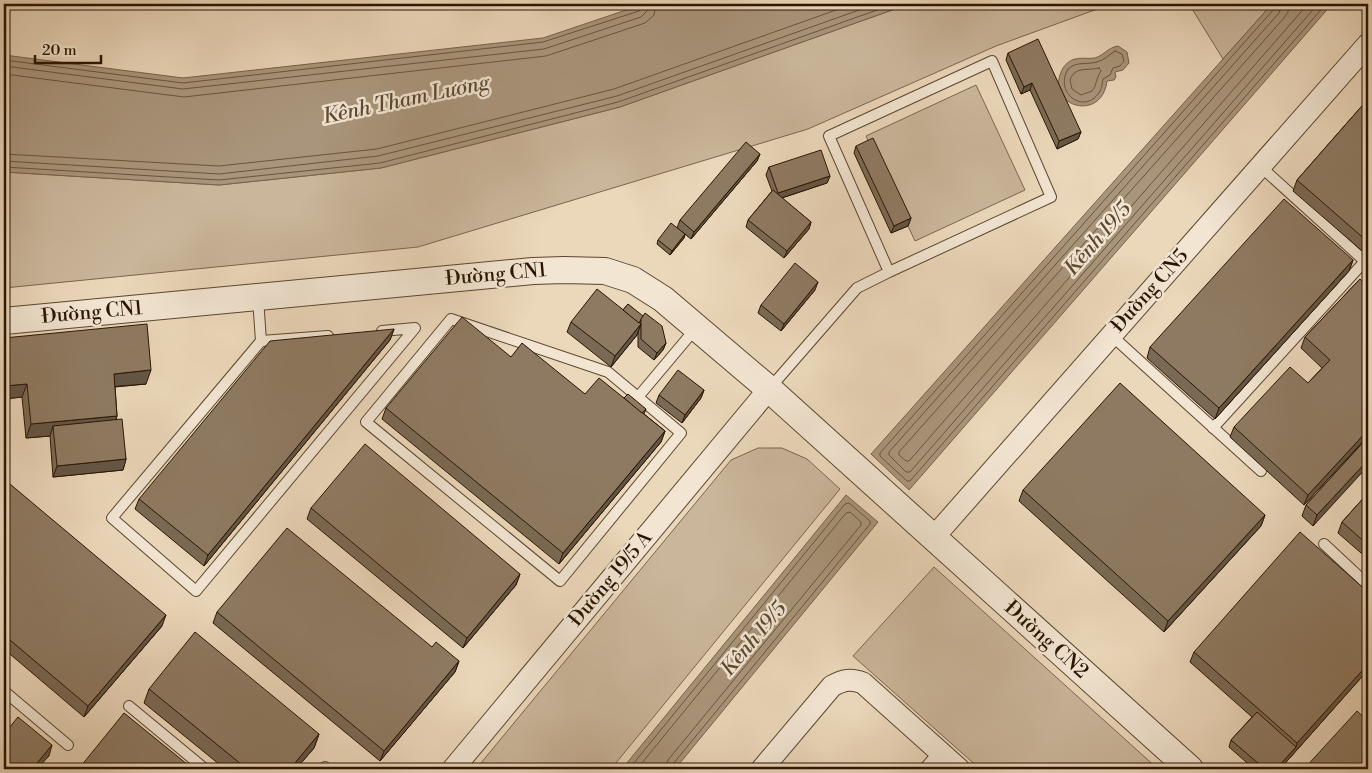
<svg xmlns="http://www.w3.org/2000/svg" width="1372" height="773" viewBox="0 0 1372 773" font-family="'Libre Bodoni',serif">
	<style>
		.green { fill: #cab69b; stroke: #7a664e }
		.water { fill: #a9957b; stroke: #76624b }
		.lines { fill: none; stroke-linecap: round; stroke-linejoin: round }
		.shore { stroke: #69553e; stroke-width: 1 }
		.service-casing { stroke: #5a4630; stroke-width: 12 }
		.minor-casing { stroke: #5a4630; stroke-width: 23 }
		.tertiary-casing { stroke: #5a4630; stroke-width: 28 }
		.service { stroke: #f2e5d2; stroke-width: 10 }
		.minor { stroke: #f2e5d2; stroke-width: 21 }
		.tertiary { stroke: #f2e5d2; stroke-width: 26 }
		.wall { fill: #7a6954; stroke: #291502 }
		.shaded-wall { fill: #635545; stroke: #291502 }
		.building { fill: #8e7a62; stroke: #291502 }
		.labels { text-anchor: middle; dominant-baseline: central; stroke-width: 5; stroke-linejoin: round; paint-order: stroke }
		.street-label { font-size: 20px; fill: #291502; stroke: #f2e5d2 }
		.water-label { font-size: 21px; font-style: italic; fill: #5c4832; stroke: #f2e5d2 }
	</style>
	<rect width="100%" height="100%" fill="#ebd7ba"/>
	<filter id="stains"><feTurbulence type="fractalNoise" baseFrequency=".004" numOctaves="4"/><feColorMatrix values="0 0 0 0 .2 0 0 0 0 .09 0 0 0 0 .02 0 0 0 .5 -.17"/></filter>
	<radialGradient id="worn" r=".72"><stop offset=".6" stop-color="#630" stop-opacity="0"/><stop offset="1" stop-color="#630" stop-opacity=".3"/></radialGradient>
	<g class="green">
		<path d="M 909,4 L 1111,4 L 996,46 L 808,129 L 418,247 L 4,288 L 4,172 L 219,185 L 381,168 L 620,107 Z"/>
		<path d="M 1189,4 L 1272,4 L 1223,59 Z"/>
		<path d="M 976,85 L 1025,190 L 915,241 L 866,136 Z"/>
		<path d="M 758,448 L 782,448 L 807,459 L 840,489 L 611,769 L 476,769 L 731,460 Z"/>
		<path d="M 934,567 L 1158,769 L 980,769 L 853,656 Z"/>
	</g>
	<g class="water">
		<path d="M 644,4 L 909,4 L 620,107 L 381,168 L 219,185 L 4,172 L 4,55 L 183,78 L 543,38 Z"/>
		<path d="M 1272,4 L 1332,4 L 909,490 L 871,454 Z"/>
		<path d="M 1118,46 L 1127,52 L 1129,63 L 1123,70 L 1115,72 L 1116,77 L 1114,80 L 1107,81 C 1102,122 1049,107 1060,75 C 1062,68 1066,63 1072,60 C 1079,57 1087,59 1095,58 C 1104,55 1109,47 1118,46 Z"/>
		<path d="M 846,495 L 878,522 L 675,769 L 622,769 Z"/>
	</g>
	<g class="lines">
		<g class="shore">
			<path d="M 1275,4 L 1274,9 L 880,453 L 880,456 L 907,481 L 910,481 L 1326,4"/>
			<path d="M 1282,4 L 1279,13 L 889,452 L 889,455 L 906,472 L 910,472 L 1318,4"/>
			<path d="M 1289,4 L 1288,12 L 1284,18 L 899,452 L 899,455 L 906,461 L 909,461 L 1308,4"/>
			<path d="M 1115,51 L 1122,54 L 1124,61 L 1120,66 L 1113,68 L 1110,75 L 1103,79 C 1102,84 1102,89 1098,94 C 1083,114 1054,93 1068,69 C 1077,61 1086,65 1097,62 C 1104,60 1109,55 1115,51 Z"/>
			<path d="M 4,60 L 183,83 L 543,42 L 639,11 L 642,8 L 643,4"/>
			<path d="M 4,66 L 183,89 L 544,49 L 641,17 L 647,11 L 649,4"/>
			<path d="M 1099,68 L 1101,71 C 1096,78 1097,85 1092,91 L 1081,95 L 1072,89 L 1070,80 C 1075,66 1087,71 1099,68 Z"/>
			<path d="M 4,74 L 184,97 L 546,56 L 645,23 L 654,15 L 656,4"/>
			<path d="M 4,154 L 219,166 L 377,149 L 614,89 L 853,4"/>
			<path d="M 4,161 L 219,174 L 378,156 L 617,96 L 876,4"/>
			<path d="M 4,167 L 219,180 L 380,163 L 618,102 L 894,4"/>
			<path d="M 629,769 L 845,504 L 849,503 L 870,521 L 870,524 L 673,764 L 672,769"/>
			<path d="M 637,769 L 846,513 L 850,512 L 861,522 L 861,525 L 668,760 L 666,769"/>
		</g>
		<defs>
			<g id="service">
				<path d="M 1260,166 L 1368,264"/>
				<path d="M 258,298 L 261,341 L 112,518 L 196,591 L 415,328 L 382,331"/>
				<path d="M 1111,335 L 1261,471"/>
				<path d="M 261,341 L 328,336"/>
				<path d="M 770,388 L 857,288 L 889,272 L 829,136 L 992,61 L 1051,197 L 889,272"/>
				<path d="M 638,397 L 608,372 L 451,319 L 366,422 L 560,581 L 681,433 L 638,397 L 696,328"/>
				<path d="M 1213,428 L 1365,261"/>
				<path d="M 1324,544 L 1368,585"/>
				<path d="M 4,691 L 68,745"/>
				<path d="M 129,706 L 205,769"/>
				<path d="M 323,769 L 325,767 L 327,769"/>
				<path d="M 924,769 L 939,752"/>
			</g>
			<g id="minor">
				<path d="M 933,538 L 1368,44"/>
				<path d="M 453,769 L 769,389"/>
				<path d="M 762,769 L 832,686 C 843,680 851,678 863,683 L 959,769"/>
			</g>
			<path id="tertiary" d="M 4,321 L 533,271 L 564,270 L 605,271 L 633,280 L 663,299 L 769,389 L 1190,769"/>
		</defs>
		<use href="#service" class="service-casing"/>
		<use href="#minor" class="minor-casing"/>
		<use href="#tertiary" class="tertiary-casing"/>
		<use href="#service" class="service"/>
		<use href="#minor" class="minor"/>
		<use href="#tertiary" class="tertiary"/>
	</g>
	<g class="wall">
		<path d="M 1008,53 L 1081,132 L 1078,139 L 1057,149 L 1030,90 L 1021,94 L 1006,60 Z"/>
		<path d="M 1368,99 L 1368,256 L 1293,191 L 1297,180 Z"/>
		<path d="M 856,146 L 911,218 L 908,226 L 891,233 L 854,153 Z"/>
		<path d="M 760,154 L 757,161 L 691,239 L 677,228 L 680,220 Z"/>
		<path d="M 769,167 L 830,176 L 827,183 L 782,198 L 811,222 L 809,229 L 784,258 L 746,227 L 748,220 L 772,191 L 766,175 Z"/>
		<path d="M 685,234 L 684,238 L 670,255 L 657,244 L 658,240 Z"/>
		<path d="M 1353,260 L 1349,271 L 1215,419 L 1147,358 L 1150,347 Z"/>
		<path d="M 1360,279 L 1368,436 L 1304,505 L 1230,437 L 1234,427 L 1308,383 L 1322,368 L 1301,348 L 1305,337 Z"/>
		<path d="M 815,290 L 781,331 L 758,313 L 761,305 Z"/>
		<path d="M 628,304 L 666,343 L 663,350 L 654,360 L 638,347 L 638,330 L 637,335 L 611,367 L 567,332 L 571,322 L 623,310 Z"/>
		<path d="M 394,329 L 390,340 L 204,566 L 135,509 L 139,499 Z"/>
		<path d="M 4,338 L 146,384 L 115,387 L 117,416 L 116,420 L 126,459 L 123,470 L 53,477 L 50,436 L 26,438 L 22,397 L 4,399 Z"/>
		<path d="M 704,390 L 701,398 L 682,423 L 656,403 L 659,395 Z"/>
		<path d="M 585,394 L 624,398 L 646,409 L 644,414 L 665,431 L 661,442 L 559,564 L 382,419 L 386,408 Z"/>
		<path d="M 1368,437 L 1313,526 L 1302,516 L 1306,505 Z"/>
		<path d="M 4,479 L 162,626 L 84,717 L 4,649 Z"/>
		<path d="M 1023,490 L 1265,515 L 1261,526 L 1164,632 L 1019,501 Z"/>
		<path d="M 1368,493 L 1368,559 L 1338,533 L 1342,522 Z"/>
		<path d="M 311,508 L 520,574 L 516,585 L 463,648 L 307,519 Z"/>
		<path d="M 217,612 L 432,647 L 459,661 L 455,672 L 380,761 L 213,623 Z"/>
		<path d="M 1194,652 L 1368,670 L 1280,769 L 1254,769 L 1229,747 L 1231,740 L 1252,717 L 1190,662 Z"/>
		<path d="M 149,689 L 319,734 L 314,748 L 296,769 L 225,769 L 144,703 Z"/>
		<path d="M 81,766 L 193,769 L 79,769 Z"/>
	</g>
	<g class="shaded-wall">
		<path d="M 1032,83 L 1030,90 L 1021,94 L 1024,87 Z"/>
		<path d="M 1081,132 L 1078,139 L 1057,149 L 1059,141 Z"/>
		<path d="M 760,154 L 757,161 L 691,239 L 694,232 Z"/>
		<path d="M 830,176 L 827,183 L 775,200 L 778,193 Z"/>
		<path d="M 911,218 L 908,226 L 891,233 L 894,226 Z"/>
		<path d="M 811,222 L 809,229 L 784,258 L 787,251 Z"/>
		<path d="M 685,234 L 684,238 L 670,255 L 672,251 Z"/>
		<path d="M 1353,260 L 1349,271 L 1215,419 L 1219,408 Z"/>
		<path d="M 818,282 L 815,290 L 781,331 L 784,324 Z"/>
		<path d="M 641,324 L 637,335 L 611,367 L 615,356 Z"/>
		<path d="M 394,329 L 390,340 L 204,566 L 208,555 Z"/>
		<path d="M 666,343 L 663,350 L 654,360 L 657,353 Z"/>
		<path d="M 151,370 L 146,384 L 108,387 L 114,374 Z"/>
		<path d="M 27,384 L 22,397 L 4,399 L 4,386 Z"/>
		<path d="M 704,390 L 701,398 L 682,423 L 685,415 Z"/>
		<path d="M 117,416 L 112,430 L 53,426 L 50,436 L 26,438 L 31,424 Z"/>
		<path d="M 1368,430 L 1368,436 L 1304,505 L 1308,495 Z"/>
		<path d="M 665,431 L 661,442 L 559,564 L 563,553 Z"/>
		<path d="M 126,459 L 123,470 L 53,477 L 57,466 Z"/>
		<path d="M 1368,460 L 1368,466 L 1313,526 L 1317,515 Z"/>
		<path d="M 1265,515 L 1261,526 L 1164,632 L 1168,621 Z"/>
		<path d="M 520,574 L 516,585 L 463,648 L 467,638 Z"/>
		<path d="M 166,615 L 162,626 L 84,717 L 88,706 Z"/>
		<path d="M 459,661 L 455,672 L 380,761 L 384,751 Z"/>
		<path d="M 1368,664 L 1368,670 L 1280,769 L 1276,769 L 1296,747 L 1297,743 Z"/>
		<path d="M 319,734 L 314,748 L 296,769 L 290,769 Z"/>
		<path d="M 52,745 L 49,756 L 37,769 L 32,769 Z"/>
	</g>
	<g class="building">
		<path d="M 1038,39 L 1081,132 L 1059,141 L 1032,83 L 1024,87 L 1008,53 Z"/>
		<path d="M 1368,99 L 1368,242 L 1297,180 Z"/>
		<path d="M 873,138 L 911,218 L 894,226 L 856,146 Z"/>
		<path d="M 746,142 L 760,154 L 694,232 L 680,220 Z"/>
		<path d="M 821,150 L 830,176 L 778,193 L 769,167 Z"/>
		<path d="M 773,190 L 811,222 L 787,251 L 748,220 Z"/>
		<path d="M 1284,199 L 1353,260 L 1219,408 L 1150,347 Z"/>
		<path d="M 671,223 L 685,234 L 672,251 L 658,240 Z"/>
		<path d="M 795,263 L 818,282 L 784,324 L 761,305 Z"/>
		<path d="M 1360,279 L 1368,287 L 1368,430 L 1308,495 L 1234,427 L 1290,367 L 1308,383 L 1330,360 L 1305,337 Z"/>
		<path d="M 597,289 L 641,324 L 615,356 L 571,322 Z"/>
		<path d="M 628,304 L 643,316 L 639,323 L 623,310 Z"/>
		<path d="M 645,313 L 662,326 L 666,343 L 657,353 L 641,339 L 641,319 Z"/>
		<path d="M 462,317 L 511,357 L 522,343 L 585,394 L 599,378 L 665,431 L 563,553 L 386,408 Z"/>
		<path d="M 147,324 L 151,370 L 114,374 L 117,416 L 31,424 L 27,384 L 4,386 L 4,338 Z"/>
		<path d="M 394,329 L 208,555 L 139,499 L 270,341 Z"/>
		<path d="M 678,370 L 704,390 L 685,415 L 659,395 Z"/>
		<path d="M 1120,383 L 1265,515 L 1168,621 L 1023,490 Z"/>
		<path d="M 628,394 L 646,409 L 642,413 L 624,398 Z"/>
		<path d="M 122,419 L 126,459 L 57,466 L 53,426 Z"/>
		<path d="M 1368,437 L 1368,460 L 1317,515 L 1306,505 Z"/>
		<path d="M 365,444 L 520,574 L 467,638 L 311,508 Z"/>
		<path d="M 4,479 L 166,615 L 88,706 L 4,635 Z"/>
		<path d="M 1368,493 L 1368,545 L 1342,522 Z"/>
		<path d="M 287,528 L 432,647 L 436,642 L 459,661 L 384,751 L 217,612 Z"/>
		<path d="M 1300,532 L 1368,592 L 1368,664 L 1297,743 L 1194,652 Z"/>
		<path d="M 195,632 L 319,734 L 290,769 L 247,769 L 149,689 Z"/>
		<path d="M 1357,711 L 1368,721 L 1368,769 L 1304,769 Z"/>
		<path d="M 1257,712 L 1296,747 L 1276,769 L 1265,769 L 1231,740 Z"/>
		<path d="M 124,713 L 193,769 L 85,769 L 81,766 Z"/>
		<path d="M 18,717 L 52,745 L 32,769 L 4,769 L 4,734 Z"/>
	</g>
	<g class="labels">
		<g class="street-label">
			<text transform="translate(496 275) rotate(-5)">Đường CN1</text>
			<text transform="translate(1150 291) rotate(-48)">Đường CN5</text>
			<text transform="translate(92 313) rotate(-5)">Đường CN1</text>
			<text transform="translate(611 579) rotate(-50)">Đường 19/5 A</text>
			<text transform="translate(1046 640) rotate(42)">Đường CN2</text>
		</g>
		<g class="water-label">
			<text transform="translate(406 100) rotate(-12)">Kênh Tham Lương</text>
			<text transform="translate(1098 239) rotate(-49)">Kênh 19/5</text>
			<text transform="translate(754 639) rotate(-50)">Kênh 19/5</text>
		</g>
	</g>
	<rect width="1372" height="773" fill="none" stroke="#ebd7ba" stroke-width="20"/>
	<rect x="5" y="5" width="1362" height="763" fill="none" stroke="#291502" stroke-width="2.5"/>
	<rect x="10" y="10" width="1352" height="753" fill="none" stroke="#291502"/>
	<path d="M35 55v8h66v-8" fill="none" stroke="#291502" stroke-width="2.5"/>
	<text x="42" y="55" font-size="15" fill="#291502" stroke="#f2e5d2" stroke-width="4" paint-order="stroke">20 m</text>
	<rect width="100%" height="100%" filter="url(#stains)"/>
	<rect width="100%" height="100%" fill="url(#worn)"/>
</svg>
